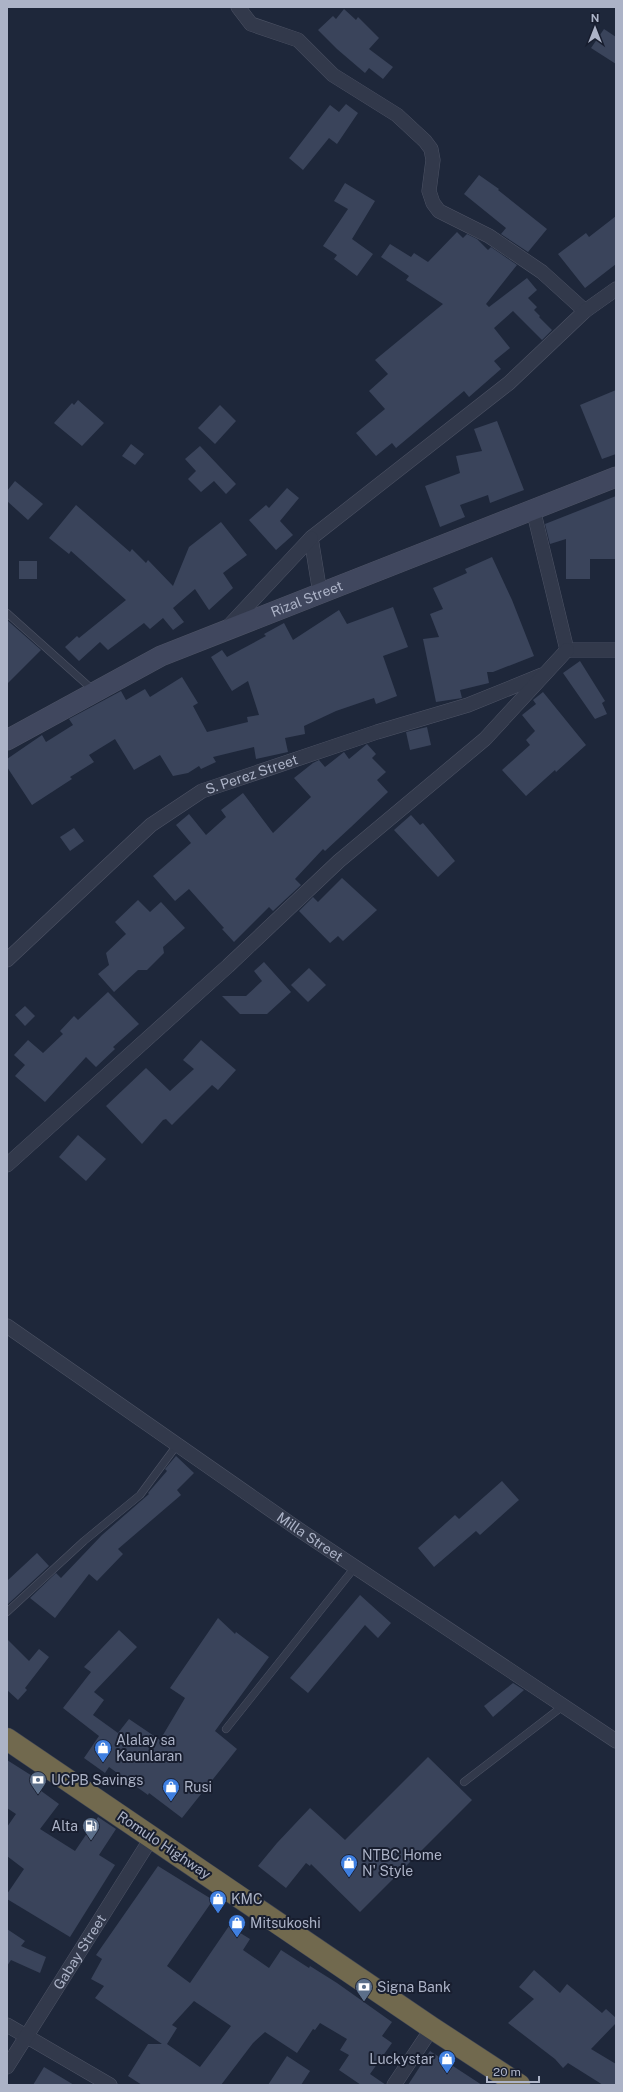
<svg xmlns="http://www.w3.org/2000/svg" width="623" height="2092" viewBox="0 0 623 2092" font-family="'Public Sans',sans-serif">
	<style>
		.building { fill: #3a445b; fill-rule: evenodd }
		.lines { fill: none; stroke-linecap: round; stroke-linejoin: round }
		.lane-casing { stroke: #4d5365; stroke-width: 8 }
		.street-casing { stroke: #4d5365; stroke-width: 15 }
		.secondary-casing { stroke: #4d5365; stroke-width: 21 }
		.highway-casing { stroke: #3d4355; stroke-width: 23 }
		.lane { stroke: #32394b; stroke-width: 7 }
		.street { stroke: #32394b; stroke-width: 14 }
		.secondary { stroke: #40475e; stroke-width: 20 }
		.highway { stroke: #71694e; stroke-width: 22 }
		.labels { text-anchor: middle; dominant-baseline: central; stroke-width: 4; stroke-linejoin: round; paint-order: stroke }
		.street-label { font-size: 14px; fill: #acb3c7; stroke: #181e2f }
		.poi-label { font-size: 14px; fill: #acb3c7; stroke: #181e2f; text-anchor: start }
	</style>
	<rect width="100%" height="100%" fill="#1e273a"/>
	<g class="building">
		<path d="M 344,9 L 356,20 L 358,17 L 379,38 L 369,49 L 393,67 L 383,79 L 369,68 L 365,73 L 337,49 L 318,30 L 333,16 L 336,19 Z"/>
		<path d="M 604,29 L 616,37 L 616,64 L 591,48 Z"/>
		<path d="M 346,104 L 358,113 L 337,144 L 329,138 L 303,170 L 289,158 L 290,157 L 330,105 L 339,112 Z"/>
		<path d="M 479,175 L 499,189 L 498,190 L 547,229 L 528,252 L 501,234 L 506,228 L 464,194 Z"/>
		<path d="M 345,183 L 375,201 L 352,239 L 373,254 L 357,276 L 334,259 L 337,255 L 323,246 L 348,209 L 334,201 Z"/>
		<path d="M 616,216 L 616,264 L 585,288 L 558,254 L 586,233 L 589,237 Z"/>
		<path d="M 457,232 L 463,238 L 467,234 L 477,239 L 488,250 L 491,247 L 517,265 L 486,304 L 489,307 L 527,278 L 537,290 L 528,298 L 537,307 L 534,310 L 540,316 L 539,317 L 552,330 L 542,340 L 513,311 L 494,328 L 510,348 L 494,361 L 501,369 L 469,397 L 464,391 L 396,448 L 392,443 L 376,456 L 356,433 L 385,409 L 369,391 L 388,374 L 375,360 L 443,304 L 406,280 L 409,276 L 381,257 L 390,244 L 411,257 L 414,253 L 428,262 Z"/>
		<path d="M 616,390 L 616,454 L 602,459 L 580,405 Z"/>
		<path d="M 78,400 L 104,423 L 82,446 L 54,423 L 72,403 L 74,405 Z"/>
		<path d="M 220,405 L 236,421 L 215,444 L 198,428 Z"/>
		<path d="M 497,421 L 524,490 L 490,503 L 488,495 L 460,505 L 465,517 L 440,527 L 425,486 L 460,473 L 456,456 L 482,451 L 474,429 Z"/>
		<path d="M 131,444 L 144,454 L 135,465 L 122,456 Z"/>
		<path d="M 200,446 L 236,484 L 226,494 L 214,481 L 201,492 L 188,479 L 196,471 L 185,459 Z"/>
		<path d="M 15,481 L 43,504 L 28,520 L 7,501 L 7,491 Z"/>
		<path d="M 287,488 L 299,498 L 280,521 L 293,535 L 276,550 L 249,520 L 266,505 L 269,508 Z"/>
		<path d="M 616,496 L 616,559 L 590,559 L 590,579 L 566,579 L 566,539 L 550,544 L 545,524 Z"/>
		<path d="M 76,505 L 130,552 L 132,549 L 146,563 L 148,560 L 173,586 L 189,547 L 221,522 L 247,555 L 223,573 L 233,588 L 209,610 L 195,589 L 173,608 L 184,622 L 173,630 L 163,618 L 150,629 L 144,623 L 108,650 L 100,642 L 79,661 L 65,647 L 77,636 L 79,638 L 126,600 L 71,551 L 69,554 L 49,538 Z"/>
		<path d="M 492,557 L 512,600 L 534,656 L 493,672 L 487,672 L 489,683 L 460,690 L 462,698 L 436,702 L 423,639 L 439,637 L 430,614 L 443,609 L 433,588 L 467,573 L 465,569 Z"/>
		<rect x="19" y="561" width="18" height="18"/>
		<path d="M 393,607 L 408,647 L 383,656 L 397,696 L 376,704 L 374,698 L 336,711 L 304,726 L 305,734 L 285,738 L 288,752 L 256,759 L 254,747 L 213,757 L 216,762 L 201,769 L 199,766 L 188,773 L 173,776 L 160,755 L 134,770 L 115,739 L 89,755 L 94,762 L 70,777 L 72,779 L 32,805 L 7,767 L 7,759 L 42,735 L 46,742 L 73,725 L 69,719 L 121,691 L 126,700 L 145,689 L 150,697 L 182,677 L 198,703 L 193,706 L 207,732 L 248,722 L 247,717 L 259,715 L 248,681 L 232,691 L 211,657 L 222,650 L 227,657 L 266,636 L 264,634 L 284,623 L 293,640 L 339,610 L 347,624 Z"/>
		<path d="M 7,620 L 41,650 L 7,684 Z"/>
		<path d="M 580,661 L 605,701 L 602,703 L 607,714 L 595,719 L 563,673 Z"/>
		<path d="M 543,692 L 586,745 L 556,772 L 555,770 L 526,796 L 502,770 L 530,745 L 526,740 L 535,731 L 522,715 L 536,704 L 533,700 Z"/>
		<path d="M 427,727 L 431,745 L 410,750 L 406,732 Z"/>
		<path d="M 367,744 L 376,754 L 372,758 L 386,772 L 377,780 L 388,792 L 351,827 L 325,851 L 323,849 L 295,879 L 301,885 L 273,911 L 269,907 L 234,942 L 222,929 L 224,928 L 189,889 L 175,901 L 153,876 L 191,843 L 176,825 L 189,814 L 206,835 L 226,817 L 221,810 L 243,793 L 273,833 L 311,797 L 294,778 L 313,763 L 319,760 L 325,767 L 344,752 L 349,759 Z"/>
		<path d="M 411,815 L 420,825 L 423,823 L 455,861 L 438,877 L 394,830 Z"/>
		<path d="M 74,828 L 84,841 L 70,851 L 60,837 Z"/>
		<path d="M 342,878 L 377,910 L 343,941 L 338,936 L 330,943 L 299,911 L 313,897 L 318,902 Z"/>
		<path d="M 138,900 L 150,912 L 161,902 L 185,928 L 163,947 L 164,953 L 147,970 L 138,970 L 114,992 L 98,974 L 109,965 L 106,953 L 126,934 L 115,922 Z"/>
		<path d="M 264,962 L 291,992 L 267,1014 L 240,1014 L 222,996 L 246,996 L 262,981 L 254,971 Z"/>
		<path d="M 309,968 L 326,985 L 308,1002 L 291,985 Z"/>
		<path d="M 108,992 L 139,1024 L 113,1047 L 115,1049 L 96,1067 L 86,1057 L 45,1102 L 15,1076 L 25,1065 L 14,1055 L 28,1040 L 43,1053 L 63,1034 L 60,1031 L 74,1016 L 78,1020 Z"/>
		<path d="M 25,1006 L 35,1016 L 25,1026 L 15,1015 Z"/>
		<path d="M 201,1040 L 236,1070 L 218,1090 L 212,1085 L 172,1125 L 166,1119 L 163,1120 L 142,1144 L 106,1106 L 146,1068 L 170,1091 L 194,1069 L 183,1060 Z"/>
		<path d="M 78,1135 L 106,1159 L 86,1181 L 59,1157 Z"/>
		<path d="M 176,1456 L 194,1473 L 177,1490 L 181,1495 L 118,1549 L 123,1554 L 97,1581 L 89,1574 L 55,1618 L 30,1598 L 56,1573 L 61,1578 L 102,1535 L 149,1494 L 148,1493 L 167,1471 L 165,1469 Z"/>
		<path d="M 502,1481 L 519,1500 L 480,1535 L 476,1531 L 434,1567 L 418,1548 L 455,1515 L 459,1519 Z"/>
		<path d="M 37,1553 L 49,1566 L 7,1605 L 7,1581 Z"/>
		<path d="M 360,1595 L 391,1623 L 378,1638 L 365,1625 L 308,1693 L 290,1678 Z"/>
		<path d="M 218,1618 L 235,1634 L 236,1632 L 269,1657 L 215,1731 L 237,1749 L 182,1818 L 149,1793 L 148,1795 L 109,1767 L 105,1773 L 84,1758 L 99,1736 L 63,1708 L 91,1672 L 84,1667 L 119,1630 L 137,1647 L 94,1692 L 104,1700 L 93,1715 L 118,1733 L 129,1719 L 160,1740 L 185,1698 L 170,1688 Z"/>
		<path d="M 7,1639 L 29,1661 L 39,1649 L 49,1657 L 25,1688 L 27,1690 L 18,1700 L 7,1690 Z"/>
		<path d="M 513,1683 L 524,1690 L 493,1717 L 484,1706 Z"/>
		<path d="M 428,1757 L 472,1800 L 360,1912 L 311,1864 L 310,1866 L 306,1863 L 286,1888 L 258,1866 L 277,1843 L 310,1808 L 345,1840 Z"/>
		<path d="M 7,1760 L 37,1779 L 33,1785 L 59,1804 L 40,1829 L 75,1851 L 98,1817 L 116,1829 L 99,1855 L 115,1865 L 70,1937 L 7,1899 L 7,1894 L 24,1869 L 7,1856 L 7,1827 L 16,1814 L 7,1808 Z"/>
		<path d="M 158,1866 L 213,1900 L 167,1966 L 190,1983 L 229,1926 L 250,1939 L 243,1950 L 269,1968 L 281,1950 L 309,1968 L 310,1966 L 337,1983 L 392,2022 L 382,2036 L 392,2043 L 370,2074 L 386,2085 L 361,2085 L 339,2070 L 349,2055 L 340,2050 L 347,2039 L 320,2023 L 315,2030 L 313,2029 L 297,2053 L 265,2032 L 253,2043 L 221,2085 L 142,2085 L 128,2076 L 148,2044 L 162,2044 L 95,1998 L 104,1986 L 91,1979 L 102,1959 L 96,1955 ZM 194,2001 L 231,2026 L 200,2067 L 167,2044 L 177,2028 L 172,2025 Z"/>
		<path d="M 7,1929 L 25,1941 L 21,1946 L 46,1957 L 40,1973 L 11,1960 L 7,1966 Z"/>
		<path d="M 534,1970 L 560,1993 L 567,1984 L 602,2013 L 606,2009 L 616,2018 L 616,2023 L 591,2049 L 616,2064 L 616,2085 L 603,2085 L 568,2063 L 563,2068 L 555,2059 L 508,2023 L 534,1999 L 519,1987 Z"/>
		<path d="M 430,2051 L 482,2085 L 408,2085 Z"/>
		<path d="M 287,2056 L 310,2071 L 301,2085 L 268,2085 Z"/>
		<path d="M 44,2067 L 74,2085 L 33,2085 Z"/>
	</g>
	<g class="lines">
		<defs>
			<g id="lane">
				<path d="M 7,613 L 93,690"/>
				<path d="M 7,1612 L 84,1541 L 140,1495 L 177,1445"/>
				<path d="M 226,1729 L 355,1567"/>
				<path d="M 464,1782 L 563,1706"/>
			</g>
			<g id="street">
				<path d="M 238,7 L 251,24 L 298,40 L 333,75 L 397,115 L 425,141 L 431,149 L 433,160 L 429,191 L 433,203 L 439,211 L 489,236 L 542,272 L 585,311"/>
				<path d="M 533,509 L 567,650"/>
				<path d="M 320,593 L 311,538 L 509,383 L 585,311 L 616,289"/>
				<path d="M 227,628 L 311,538"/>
				<path d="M 567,650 L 616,650"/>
				<path id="s1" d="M 7,960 L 151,825 L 202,791 L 377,732 L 468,705 L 542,675"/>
				<path d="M 7,1165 L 228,966 L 339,861 L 485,739 L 567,650"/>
				<path id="s2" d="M 7,1326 L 298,1529 L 616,1741"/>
				<path d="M 7,2025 L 110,2085"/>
				<path id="s3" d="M 7,2067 L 152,1837"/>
				<path d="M 394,2085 L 432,2028"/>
			</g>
			<g id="secondary">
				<path id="s4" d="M 7,740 L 161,656 L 616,477"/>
			</g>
			<path id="highway" d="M 7,1739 L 432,2028 L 519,2085"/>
		</defs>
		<use href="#lane" class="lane-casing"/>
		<use href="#street" class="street-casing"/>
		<use href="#secondary" class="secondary-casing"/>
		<use href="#highway" class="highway-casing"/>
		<use href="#lane" class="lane"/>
		<use href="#street" class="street"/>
		<use href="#secondary" class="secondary"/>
		<use href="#highway" class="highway"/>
	</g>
	<defs>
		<symbol id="shop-pin" viewBox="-11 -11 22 30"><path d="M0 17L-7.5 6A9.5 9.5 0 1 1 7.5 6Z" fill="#3f7fe0" stroke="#181e2f"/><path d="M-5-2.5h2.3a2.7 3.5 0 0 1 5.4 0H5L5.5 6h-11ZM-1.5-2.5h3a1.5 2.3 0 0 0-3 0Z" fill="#fff"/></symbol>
		<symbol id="bank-pin" viewBox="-11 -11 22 30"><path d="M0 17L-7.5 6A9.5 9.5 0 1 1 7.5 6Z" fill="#5c6f8a" stroke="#181e2f"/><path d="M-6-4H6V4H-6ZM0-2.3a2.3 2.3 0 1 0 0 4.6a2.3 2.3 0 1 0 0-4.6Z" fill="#fff"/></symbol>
		<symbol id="fuel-pin" viewBox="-11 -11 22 30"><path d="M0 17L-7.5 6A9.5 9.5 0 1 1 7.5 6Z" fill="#5c6f8a" stroke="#181e2f"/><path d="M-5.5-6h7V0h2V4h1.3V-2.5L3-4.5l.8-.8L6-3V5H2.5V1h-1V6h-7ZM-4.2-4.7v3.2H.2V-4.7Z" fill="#fff"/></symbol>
	</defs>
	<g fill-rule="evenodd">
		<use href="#shop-pin" x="93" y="1738" width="20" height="27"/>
		<use href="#bank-pin" x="28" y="1770" width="20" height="27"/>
		<use href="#shop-pin" x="161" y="1777" width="20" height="27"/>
		<use href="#fuel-pin" x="81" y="1816" width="20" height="27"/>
		<use href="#shop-pin" x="339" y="1853" width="20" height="27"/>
		<use href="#shop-pin" x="208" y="1889" width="20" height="27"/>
		<use href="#shop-pin" x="227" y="1913" width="20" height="27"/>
		<use href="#bank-pin" x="354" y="1977" width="20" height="27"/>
		<use href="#shop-pin" x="437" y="2049" width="20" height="27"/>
	</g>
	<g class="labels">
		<g class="street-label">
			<text stroke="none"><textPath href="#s4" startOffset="332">Rizal Street</textPath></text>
			<text stroke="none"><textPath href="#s1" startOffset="311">S. Perez Street</textPath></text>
			<text stroke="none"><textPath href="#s2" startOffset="369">Milla Street</textPath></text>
			<text transform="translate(164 1845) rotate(34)">Romulo Highway</text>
			<text stroke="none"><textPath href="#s3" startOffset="136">Gabay Street</textPath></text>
		</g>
		<g class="poi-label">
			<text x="116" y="1740">Alalay sa<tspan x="116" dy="16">Kaunlaran</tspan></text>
			<text x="51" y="1780">UCPB Savings</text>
			<text x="184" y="1787">Rusi</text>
			<text x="78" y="1826" text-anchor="end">Alta</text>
			<text x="362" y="1855">NTBC Home<tspan x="362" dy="16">N' Style</tspan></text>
			<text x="231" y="1899">KMC</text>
			<text x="250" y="1923">Mitsukoshi</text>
			<text x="377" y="1987">Signa Bank</text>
			<text x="434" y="2059" text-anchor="end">Luckystar</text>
		</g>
	</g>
	<rect width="623" height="2092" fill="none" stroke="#acb3c7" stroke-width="16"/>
	<g transform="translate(595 28)" stroke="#181e2f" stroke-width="3" paint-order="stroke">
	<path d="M0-3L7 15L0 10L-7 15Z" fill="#acb3c7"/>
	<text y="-6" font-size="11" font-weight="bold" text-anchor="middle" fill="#acb3c7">N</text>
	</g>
	<path d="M487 2076v6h52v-6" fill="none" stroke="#acb3c7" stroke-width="2"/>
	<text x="493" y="2076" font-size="12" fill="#acb3c7" stroke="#181e2f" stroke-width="3" paint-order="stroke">20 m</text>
</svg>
